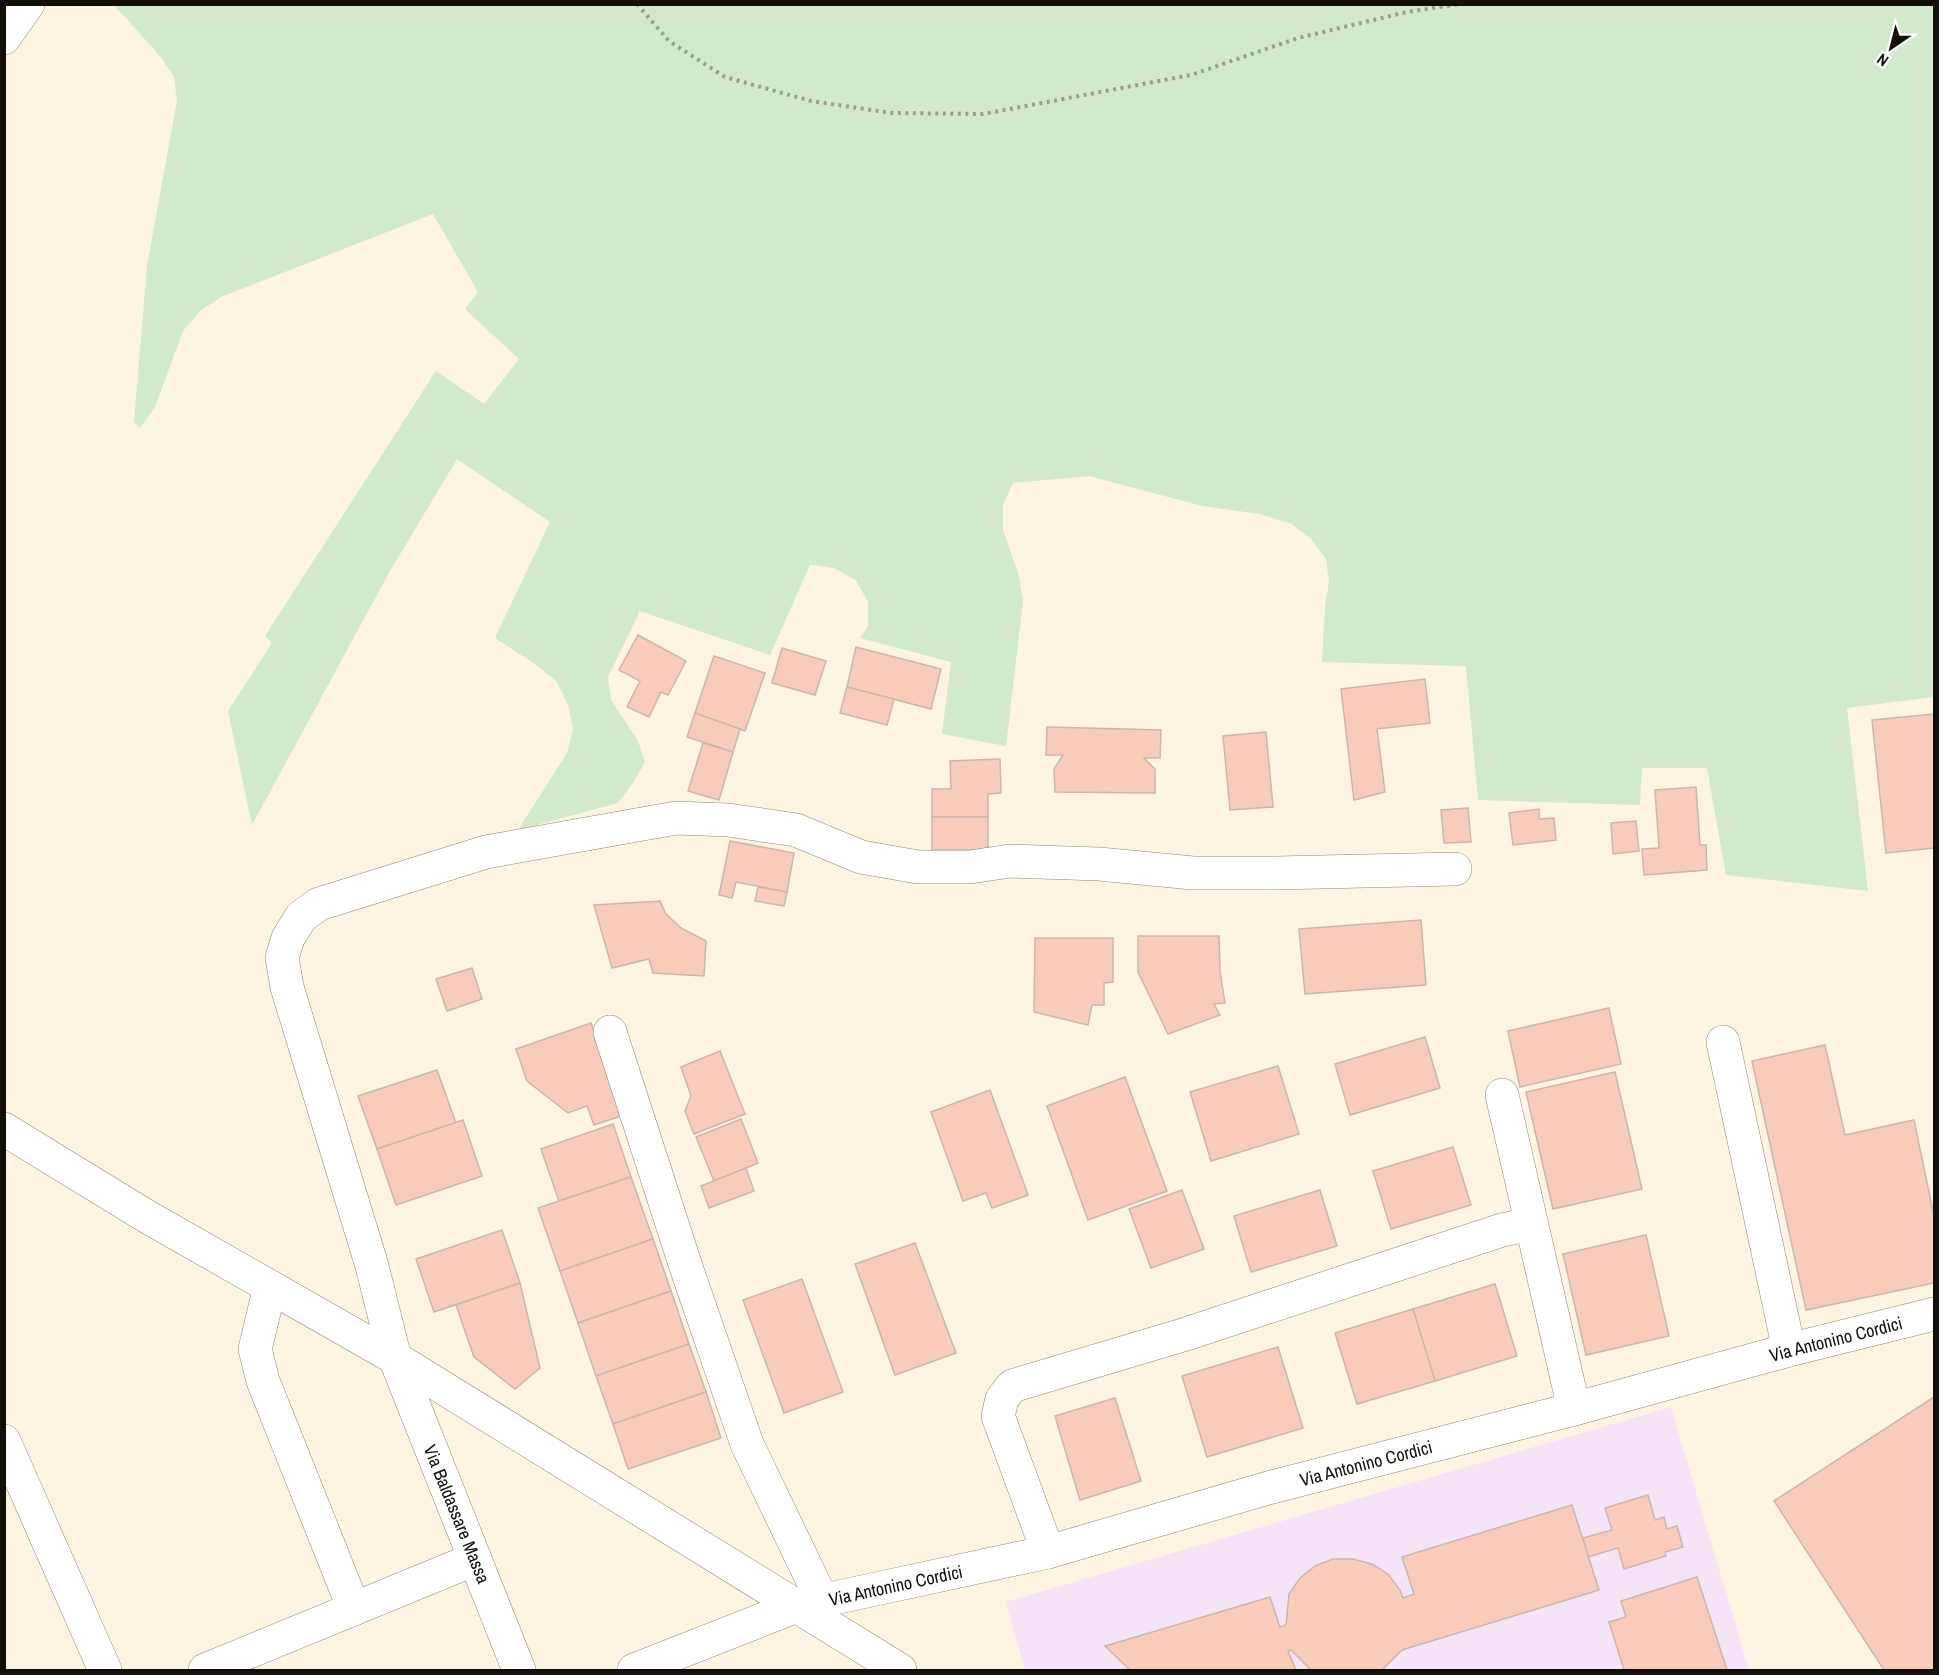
<svg xmlns="http://www.w3.org/2000/svg" width="1939" height="1675" viewBox="0 0 1939 1675" font-family="'Archivo Narrow',sans-serif">
	<style>
		.education { fill: #f5e4f6 }
		.green { fill: #d1eacb }
		.building { fill: #f9cbbb; stroke: #cbb6af; stroke-width: 1.5 }
		.lines { fill: none; stroke-linecap: round; stroke-linejoin: round }
		.minor-casing { stroke: #8f8776; stroke-width: 34 }
		.path { stroke: #a09a8c; stroke-width: 4; stroke-dasharray: 3 4.5; stroke-linecap: butt }
		.minor { stroke: #fff; stroke-width: 33 }
		.labels { text-anchor: middle; dominant-baseline: central; stroke-width: 4.5; stroke-linejoin: round; paint-order: stroke }
		.street-label { font-size: 18px; fill: #120f09; stroke: #fff }
	</style>
	<rect width="100%" height="100%" fill="#fdf4e2"/>
	<path class="education" d="M 1671,1407 L 1749,1670 L 1025,1670 L 1006,1602 Z"/>
	<path class="green" d="M 114,5 L 1934,5 L 1934,697 L 1847,708 L 1868,891 L 1726,875 L 1707,768 L 1642,768 L 1640,805 L 1478,800 L 1466,666 L 1322,662 L 1325,606 L 1329,582 L 1326,559 L 1311,539 L 1292,524 L 1260,514 L 1202,506 L 1089,476 L 1013,483 L 1003,505 L 1003,530 L 1019,576 L 1023,601 L 1006,746 L 942,734 L 951,662 L 860,638 L 868,626 L 868,602 L 856,580 L 834,568 L 810,565 L 770,655 L 640,611 L 608,677 L 611,700 L 638,741 L 645,762 L 633,783 L 618,803 L 518,830 L 567,753 L 573,729 L 568,705 L 557,682 L 538,666 L 495,638 L 550,522 L 457,459 L 390,571 L 252,825 L 228,711 L 272,643 L 265,636 L 436,371 L 484,404 L 519,359 L 465,309 L 478,292 L 433,214 L 221,297 L 200,311 L 183,331 L 155,407 L 140,428 L 134,422 L 147,266 L 177,101 L 174,77 L 160,56 Z"/>
	<g class="building">
		<path d="M 638,635 L 686,661 L 668,695 L 661,692 L 649,717 L 627,707 L 640,681 L 619,670 Z"/>
		<path d="M 856,647 L 941,669 L 931,709 L 847,687 Z"/>
		<path d="M 782,648 L 826,661 L 815,695 L 772,683 Z"/>
		<path d="M 714,656 L 765,673 L 745,731 L 695,713 Z"/>
		<path d="M 1425,679 L 1430,723 L 1377,729 L 1385,792 L 1354,800 L 1341,689 Z"/>
		<path d="M 847,687 L 894,699 L 887,725 L 840,713 Z"/>
		<path d="M 695,713 L 740,729 L 733,752 L 687,737 Z"/>
		<path d="M 1934,714 L 1934,848 L 1886,853 L 1872,720 Z"/>
		<path d="M 1047,727 L 1161,730 L 1160,758 L 1144,758 L 1155,769 L 1155,793 L 1055,792 L 1054,769 L 1063,755 L 1046,755 Z"/>
		<path d="M 1266,732 L 1273,807 L 1230,810 L 1223,736 Z"/>
		<path d="M 703,743 L 733,752 L 719,800 L 688,791 Z"/>
		<path d="M 1000,759 L 1001,793 L 988,794 L 988,817 L 932,817 L 932,789 L 951,789 L 950,761 Z"/>
		<path d="M 1696,787 L 1700,845 L 1706,845 L 1707,870 L 1644,875 L 1642,849 L 1659,848 L 1655,790 Z"/>
		<path d="M 1468,808 L 1471,842 L 1444,843 L 1441,810 Z"/>
		<path d="M 1539,809 L 1539,819 L 1554,818 L 1556,840 L 1513,845 L 1509,813 Z"/>
		<rect x="932" y="817" width="56" height="33"/>
		<path d="M 1636,821 L 1639,851 L 1613,854 L 1611,823 Z"/>
		<path d="M 730,841 L 794,853 L 787,892 L 736,882 L 732,898 L 719,895 Z"/>
		<path d="M 758,887 L 787,892 L 784,906 L 755,901 Z"/>
		<path d="M 660,901 L 666,914 L 681,928 L 706,941 L 704,976 L 653,973 L 649,959 L 612,968 L 594,905 Z"/>
		<path d="M 1421,920 L 1426,985 L 1305,994 L 1299,929 Z"/>
		<path d="M 1138,936 L 1219,936 L 1220,971 L 1225,1003 L 1214,1004 L 1220,1015 L 1168,1034 L 1138,972 Z"/>
		<path d="M 1035,938 L 1113,938 L 1113,982 L 1104,983 L 1104,1005 L 1092,1005 L 1088,1025 L 1034,1012 Z"/>
		<path d="M 472,968 L 482,999 L 447,1011 L 436,979 Z"/>
		<path d="M 1609,1008 L 1621,1064 L 1520,1087 L 1508,1031 Z"/>
		<path d="M 591,1023 L 624,1115 L 594,1125 L 587,1106 L 568,1113 L 527,1081 L 516,1049 Z"/>
		<path d="M 1425,1037 L 1440,1088 L 1350,1115 L 1335,1064 Z"/>
		<path d="M 1825,1045 L 1845,1135 L 1914,1120 L 1934,1216 L 1934,1283 L 1806,1310 L 1752,1061 Z"/>
		<path d="M 720,1051 L 745,1114 L 694,1134 L 685,1111 L 691,1096 L 681,1067 Z"/>
		<path d="M 1278,1066 L 1299,1134 L 1211,1161 L 1190,1092 Z"/>
		<path d="M 437,1070 L 456,1123 L 377,1149 L 358,1096 Z"/>
		<path d="M 1615,1072 L 1642,1189 L 1553,1209 L 1526,1092 Z"/>
		<path d="M 1125,1077 L 1167,1191 L 1088,1220 L 1047,1106 Z"/>
		<path d="M 990,1090 L 1028,1195 L 992,1208 L 986,1193 L 963,1201 L 931,1112 Z"/>
		<path d="M 741,1119 L 758,1163 L 714,1181 L 696,1137 Z"/>
		<path d="M 463,1120 L 482,1176 L 396,1205 L 377,1149 Z"/>
		<path d="M 613,1124 L 631,1177 L 559,1201 L 541,1149 Z"/>
		<path d="M 1453,1147 L 1471,1205 L 1391,1229 L 1373,1171 Z"/>
		<path d="M 746,1168 L 754,1191 L 709,1208 L 701,1186 Z"/>
		<path d="M 631,1177 L 653,1239 L 560,1271 L 538,1208 Z"/>
		<path d="M 1182,1190 L 1204,1249 L 1151,1268 L 1129,1209 Z"/>
		<path d="M 1320,1190 L 1337,1246 L 1251,1272 L 1234,1216 Z"/>
		<path d="M 502,1230 L 520,1283 L 434,1312 L 416,1259 Z"/>
		<path d="M 1646,1235 L 1669,1336 L 1586,1355 L 1563,1254 Z"/>
		<path d="M 653,1239 L 671,1291 L 578,1323 L 560,1271 Z"/>
		<path d="M 915,1243 L 956,1353 L 895,1375 L 855,1264 Z"/>
		<path d="M 802,1279 L 843,1392 L 784,1413 L 743,1300 Z"/>
		<path d="M 520,1283 L 540,1368 L 515,1389 L 474,1357 L 456,1305 Z"/>
		<path d="M 1495,1284 L 1517,1356 L 1435,1381 L 1413,1309 Z"/>
		<path d="M 671,1291 L 689,1344 L 596,1376 L 578,1323 Z"/>
		<path d="M 1413,1309 L 1435,1381 L 1357,1404 L 1335,1333 Z"/>
		<path d="M 689,1344 L 706,1392 L 613,1424 L 596,1376 Z"/>
		<path d="M 1278,1347 L 1303,1428 L 1207,1457 L 1182,1376 Z"/>
		<path d="M 706,1392 L 721,1438 L 628,1469 L 613,1424 Z"/>
		<path d="M 1934,1397 L 1934,1670 L 1884,1670 L 1774,1501 Z"/>
		<path d="M 1115,1398 L 1141,1481 L 1080,1500 L 1055,1416 Z"/>
		<path d="M 1648,1495 L 1655,1520 L 1664,1517 L 1667,1529 L 1677,1526 L 1683,1547 L 1665,1552 L 1666,1556 L 1624,1569 L 1618,1548 L 1588,1557 L 1583,1538 L 1612,1530 L 1605,1508 Z"/>
		<path d="M 1572,1505 L 1599,1590 L 1402,1650 L 1382,1670 L 1311,1670 L 1291,1650 L 1288,1651 L 1296,1670 L 1130,1670 L 1105,1646 L 1270,1597 L 1280,1627 L 1286,1625 L 1289,1594 L 1300,1578 L 1315,1566 L 1333,1559 L 1353,1559 L 1372,1564 L 1388,1574 L 1400,1590 L 1403,1598 L 1414,1594 L 1402,1557 Z"/>
		<path d="M 1697,1577 L 1727,1670 L 1624,1670 L 1609,1622 L 1626,1617 L 1621,1601 Z"/>
	</g>
	<g class="lines">
		<defs>
			<g id="minor">
				<path d="M 4,38 L 28,4"/>
				<path d="M 610,1032 L 687,1270 L 747,1444 L 822,1600"/>
				<path d="M 1723,1042 L 1789,1350"/>
				<path d="M 1502,1095 L 1574,1409"/>
				<path d="M 4,1129 L 146,1216 L 395,1358 L 900,1670"/>
				<path d="M 270,1287 L 255,1349 L 263,1381 L 354,1609"/>
				<path d="M 4,1441 L 105,1670"/>
				<path d="M 1048,1552 L 998,1416 L 1002,1399 L 1012,1386 L 1186,1334 L 1502,1230 L 1531,1224"/>
				<path d="M 205,1670 L 475,1559"/>
				<path d="M 519,1670 L 395,1358 L 372,1266 L 287,987 L 282,958 L 288,938 L 301,917 L 319,904 L 486,852 L 676,818 L 728,820 L 796,830 L 861,857 L 918,867 L 970,867 L 1010,861 L 1099,864 L 1193,873 L 1276,873 L 1455,869"/>
				<path id="s1" d="M 634,1670 L 797,1606 L 1048,1552 L 1268,1488 L 1574,1409 L 1789,1350 L 1934,1314"/>
			</g>
		</defs>
		<use href="#minor" class="minor-casing"/>
		<path class="path" d="M 637,4 L 669,41 L 725,77 L 811,101 L 892,113 L 983,114 L 1191,75 L 1298,38 L 1407,12 L 1460,4"/>
		<use href="#minor" class="minor"/>
	</g>
	<g class="labels">
		<g class="street-label">
			<text stroke="none"><textPath href="#s1" startOffset="1248">Via Antonino Cordici</textPath></text>
			<text stroke="none"><textPath href="#s1" startOffset="762">Via Antonino Cordici</textPath></text>
			<text transform="translate(457 1514) rotate(68)">Via Baldassare Massa</text>
			<text stroke="none"><textPath href="#s1" startOffset="276">Via Antonino Cordici</textPath></text>
		</g>
	</g>
	<rect width="1939" height="1675" fill="none" stroke="#120f09" stroke-width="12"/>
	<g transform="translate(1891 48) rotate(215)" stroke="#ffffff" stroke-width="4.5" paint-order="stroke">
	<path d="M0-4.5L10 22L0 15L-10 22Z" fill="#120f09"/>
	<text y="-9" font-size="16" font-weight="bold" text-anchor="middle" fill="#120f09">N</text>
	</g>
</svg>
